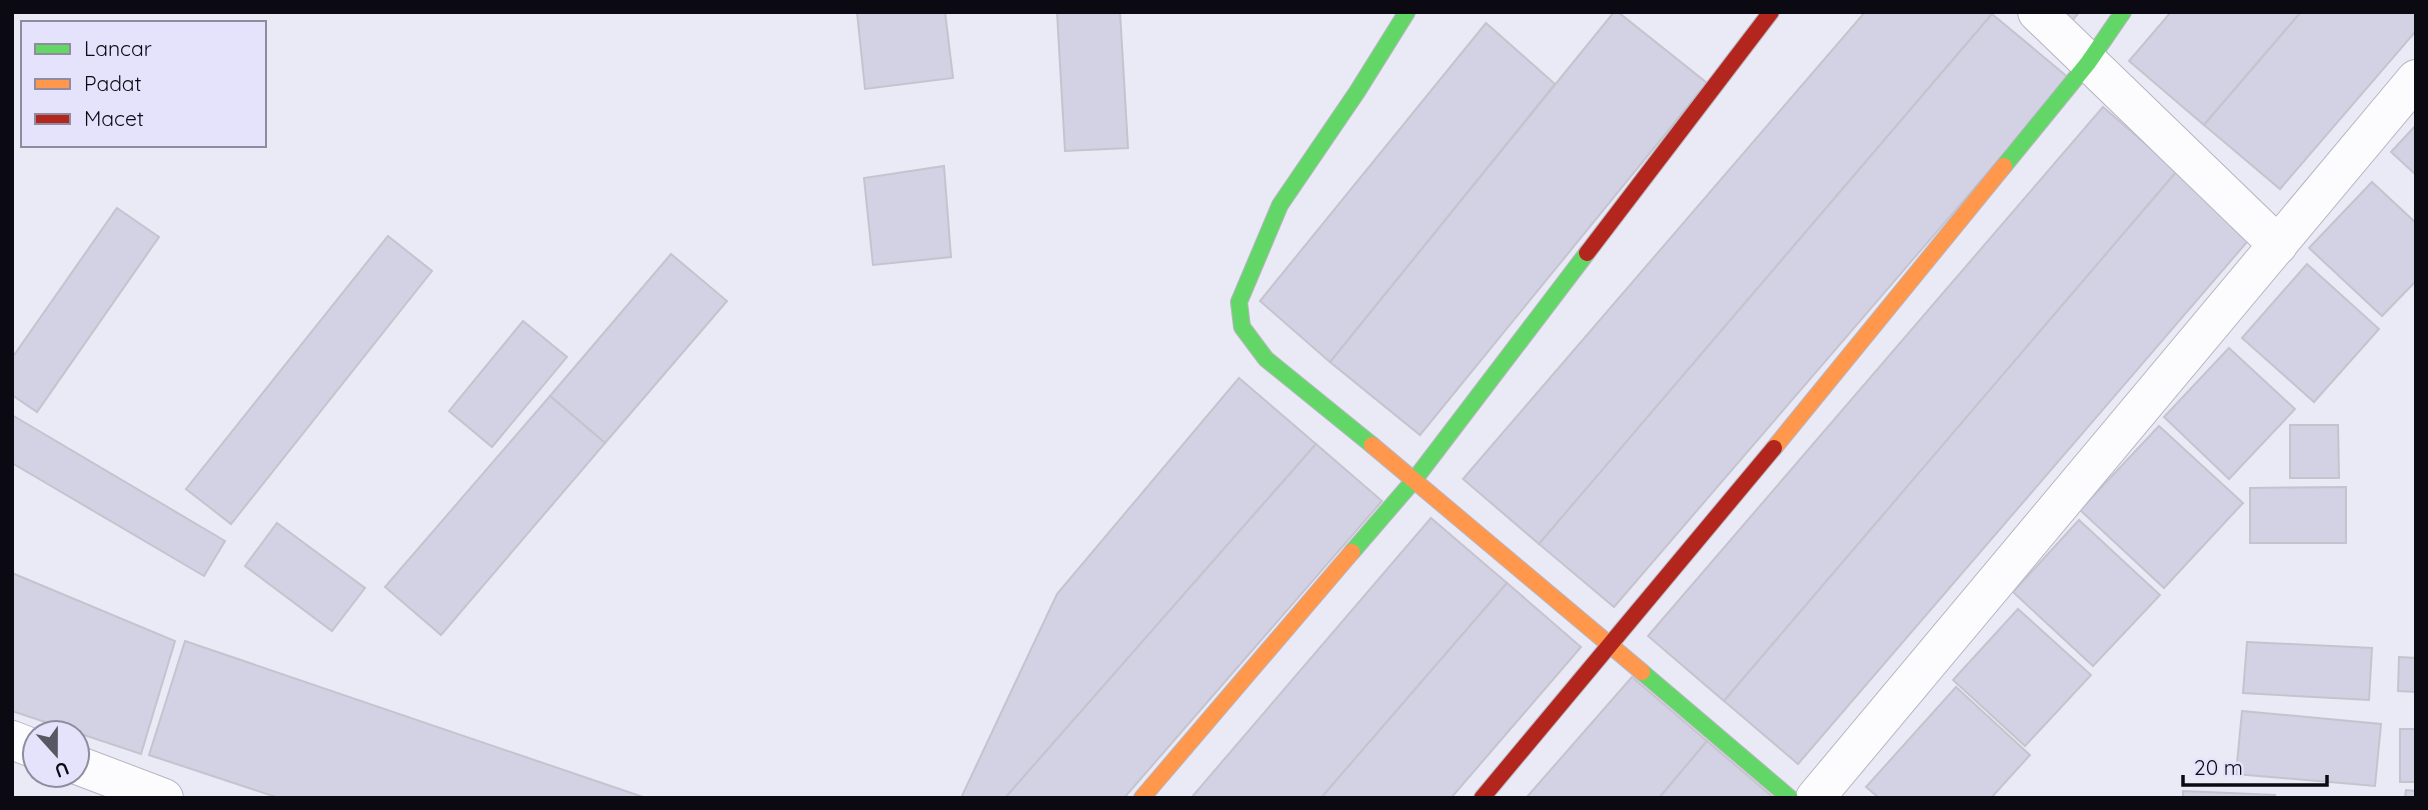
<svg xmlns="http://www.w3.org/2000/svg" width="2428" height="810" viewBox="0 0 2428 810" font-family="Quicksand,sans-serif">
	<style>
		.building { fill: #d3d1e4; stroke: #c5c4ce; stroke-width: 2 }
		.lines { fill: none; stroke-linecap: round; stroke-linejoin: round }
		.street-casing { stroke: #b7b6c1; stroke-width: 40 }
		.fast-casing { stroke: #b7b6c1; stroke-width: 18 }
		.slow-casing { stroke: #b7b6c1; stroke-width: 18 }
		.jam-casing { stroke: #b7b6c1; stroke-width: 18 }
		.street { stroke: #fcfcfe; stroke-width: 38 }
		.fast { stroke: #63d668; stroke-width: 16 }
		.slow { stroke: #ff974d; stroke-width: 16 }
		.jam { stroke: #b3261e; stroke-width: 16 }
	</style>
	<rect width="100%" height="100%" fill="#eae9f6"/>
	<g class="building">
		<path d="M 857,12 L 945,12 L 953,78 L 865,89 Z"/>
		<path d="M 1057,12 L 1120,12 L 1128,148 L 1065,151 Z"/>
		<path d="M 1614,12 L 1618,12 L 1707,83 L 1420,435 L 1330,362 Z"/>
		<path d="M 1865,12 L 1990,12 L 1992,14 L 1539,544 L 1463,479 Z"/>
		<path d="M 2062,12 L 2079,12 L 2072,21 Z"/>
		<path d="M 2171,12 L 2301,12 L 2204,125 L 2129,61 Z"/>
		<path d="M 2301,12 L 2416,12 L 2416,31 L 2280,189 L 2204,125 Z"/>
		<path d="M 1992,14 L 2069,78 L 1614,607 L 1539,544 Z"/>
		<path d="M 1486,23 L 1555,84 L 1330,362 L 1260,301 Z"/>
		<path d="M 2103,107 L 2177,171 L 1724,701 L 1648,636 Z"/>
		<path d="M 2416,125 L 2416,175 L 2391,152 Z"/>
		<path d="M 944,166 L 951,257 L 873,265 L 864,178 Z"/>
		<path d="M 2177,171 L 2253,235 L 1798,764 L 1724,701 Z"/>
		<path d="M 2372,182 L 2416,223 L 2416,281 L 2382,316 L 2309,248 Z"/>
		<path d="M 117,208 L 159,237 L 37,412 L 12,395 L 12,358 Z"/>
		<path d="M 388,236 L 432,271 L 231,524 L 186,489 Z"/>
		<path d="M 671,254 L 727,301 L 605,443 L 550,396 Z"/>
		<path d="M 2307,264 L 2379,329 L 2314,402 L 2242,338 Z"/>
		<path d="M 523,321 L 567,357 L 492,447 L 449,411 Z"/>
		<path d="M 2229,348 L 2295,409 L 2229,479 L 2164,417 Z"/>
		<path d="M 1239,378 L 1316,444 L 1005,798 L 961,798 L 1057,594 Z"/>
		<path d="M 550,396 L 605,443 L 441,635 L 385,587 Z"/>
		<path d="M 12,415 L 225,541 L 204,576 L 12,463 Z"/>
		<path d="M 2290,425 L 2338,425 L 2339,478 L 2290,478 Z"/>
		<path d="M 2159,426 L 2243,503 L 2164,588 L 2080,510 Z"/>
		<path d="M 1316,444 L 1382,501 L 1124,798 L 1005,798 Z"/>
		<path d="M 2346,487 L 2346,543 L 2250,543 L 2250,488 Z"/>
		<path d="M 1431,518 L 1507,583 L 1321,798 L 1191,798 Z"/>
		<path d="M 2079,520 L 2160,595 L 2093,666 L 2013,592 Z"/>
		<path d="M 277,523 L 365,588 L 332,631 L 245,566 Z"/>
		<path d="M 12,573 L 175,641 L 141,754 L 12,711 Z"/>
		<path d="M 1507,583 L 1581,647 L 1451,798 L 1321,798 Z"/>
		<path d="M 2018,609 L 2091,675 L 2025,746 L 1953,680 Z"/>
		<path d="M 185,641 L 646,798 L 279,798 L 149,755 Z"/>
		<path d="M 2247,642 L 2372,648 L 2369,700 L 2243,693 Z"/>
		<path d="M 2399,657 L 2416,658 L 2416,692 L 2398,691 Z"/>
		<path d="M 1632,677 L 1707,741 L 1659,798 L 1526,798 Z"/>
		<path d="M 1956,687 L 2030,755 L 1991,798 L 1879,798 L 1866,787 Z"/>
		<path d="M 2242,711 L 2381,724 L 2375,786 L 2236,774 Z"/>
		<rect x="2400" y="729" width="16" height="53"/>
		<path d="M 1707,741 L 1774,798 L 1659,798 Z"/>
		<path d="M 2406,790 L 2416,791 L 2416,798 L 2405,798 Z"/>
		<path d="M 2183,791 L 2275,795 L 2274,798 L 2183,798 Z"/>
	</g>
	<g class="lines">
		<defs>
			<g id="street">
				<path d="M 2037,12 L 2278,245"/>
				<path d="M 12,740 L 35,749"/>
				<path d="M 77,765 L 164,798"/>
				<path d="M 1815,798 L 2416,79"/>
			</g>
			<g id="fast">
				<path d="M 2004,166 L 2088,63 L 2123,12"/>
				<path d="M 1372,445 L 1266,359 L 1242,327 L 1239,302 L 1280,205 L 1357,92 L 1407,12"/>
				<path d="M 1352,552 L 1415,479 L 1587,253"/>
				<path d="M 1642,672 L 1790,798"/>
			</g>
			<g id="slow">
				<path d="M 1372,445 L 1642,672"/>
				<path d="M 1774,448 L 2004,166"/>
				<path d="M 1142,798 L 1352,552"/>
			</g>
			<g id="jam">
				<path d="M 1587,253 L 1771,12"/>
				<path d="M 1482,798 L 1774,448"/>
			</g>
		</defs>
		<use href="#street" class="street-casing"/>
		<use href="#fast" class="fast-casing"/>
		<use href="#slow" class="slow-casing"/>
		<use href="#jam" class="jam-casing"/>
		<use href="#street" class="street"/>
		<use href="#fast" class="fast"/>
		<use href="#slow" class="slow"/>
		<use href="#jam" class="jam"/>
	</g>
	<rect width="2428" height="810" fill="none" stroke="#0b0a12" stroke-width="28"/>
	<rect x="21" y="21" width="245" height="126" fill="#e5e3fc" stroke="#8e8c9e" stroke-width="2"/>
	<rect x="35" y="44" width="35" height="10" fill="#63d668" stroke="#8e8c9e" stroke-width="2"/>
	<text x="84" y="56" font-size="21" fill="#0b0a12">Lancar</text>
	<rect x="35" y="79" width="35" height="10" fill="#ff974d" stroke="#8e8c9e" stroke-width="2"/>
	<text x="84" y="91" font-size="21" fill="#0b0a12">Padat</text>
	<rect x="35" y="114" width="35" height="10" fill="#b3261e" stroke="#8e8c9e" stroke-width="2"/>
	<text x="84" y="126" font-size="21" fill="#0b0a12">Macet</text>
	<g transform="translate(56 754) rotate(159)"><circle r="33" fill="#e5e3fc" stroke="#8e8c9e" stroke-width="2"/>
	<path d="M0-5L12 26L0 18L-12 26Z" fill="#595862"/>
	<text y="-10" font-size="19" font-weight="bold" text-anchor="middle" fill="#0b0a12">U</text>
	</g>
	<path d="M2183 775v10h144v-10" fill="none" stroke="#0b0a12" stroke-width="3.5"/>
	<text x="2194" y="775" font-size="21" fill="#0b0a12" stroke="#e5e3fc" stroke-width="5" paint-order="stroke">20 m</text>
</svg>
